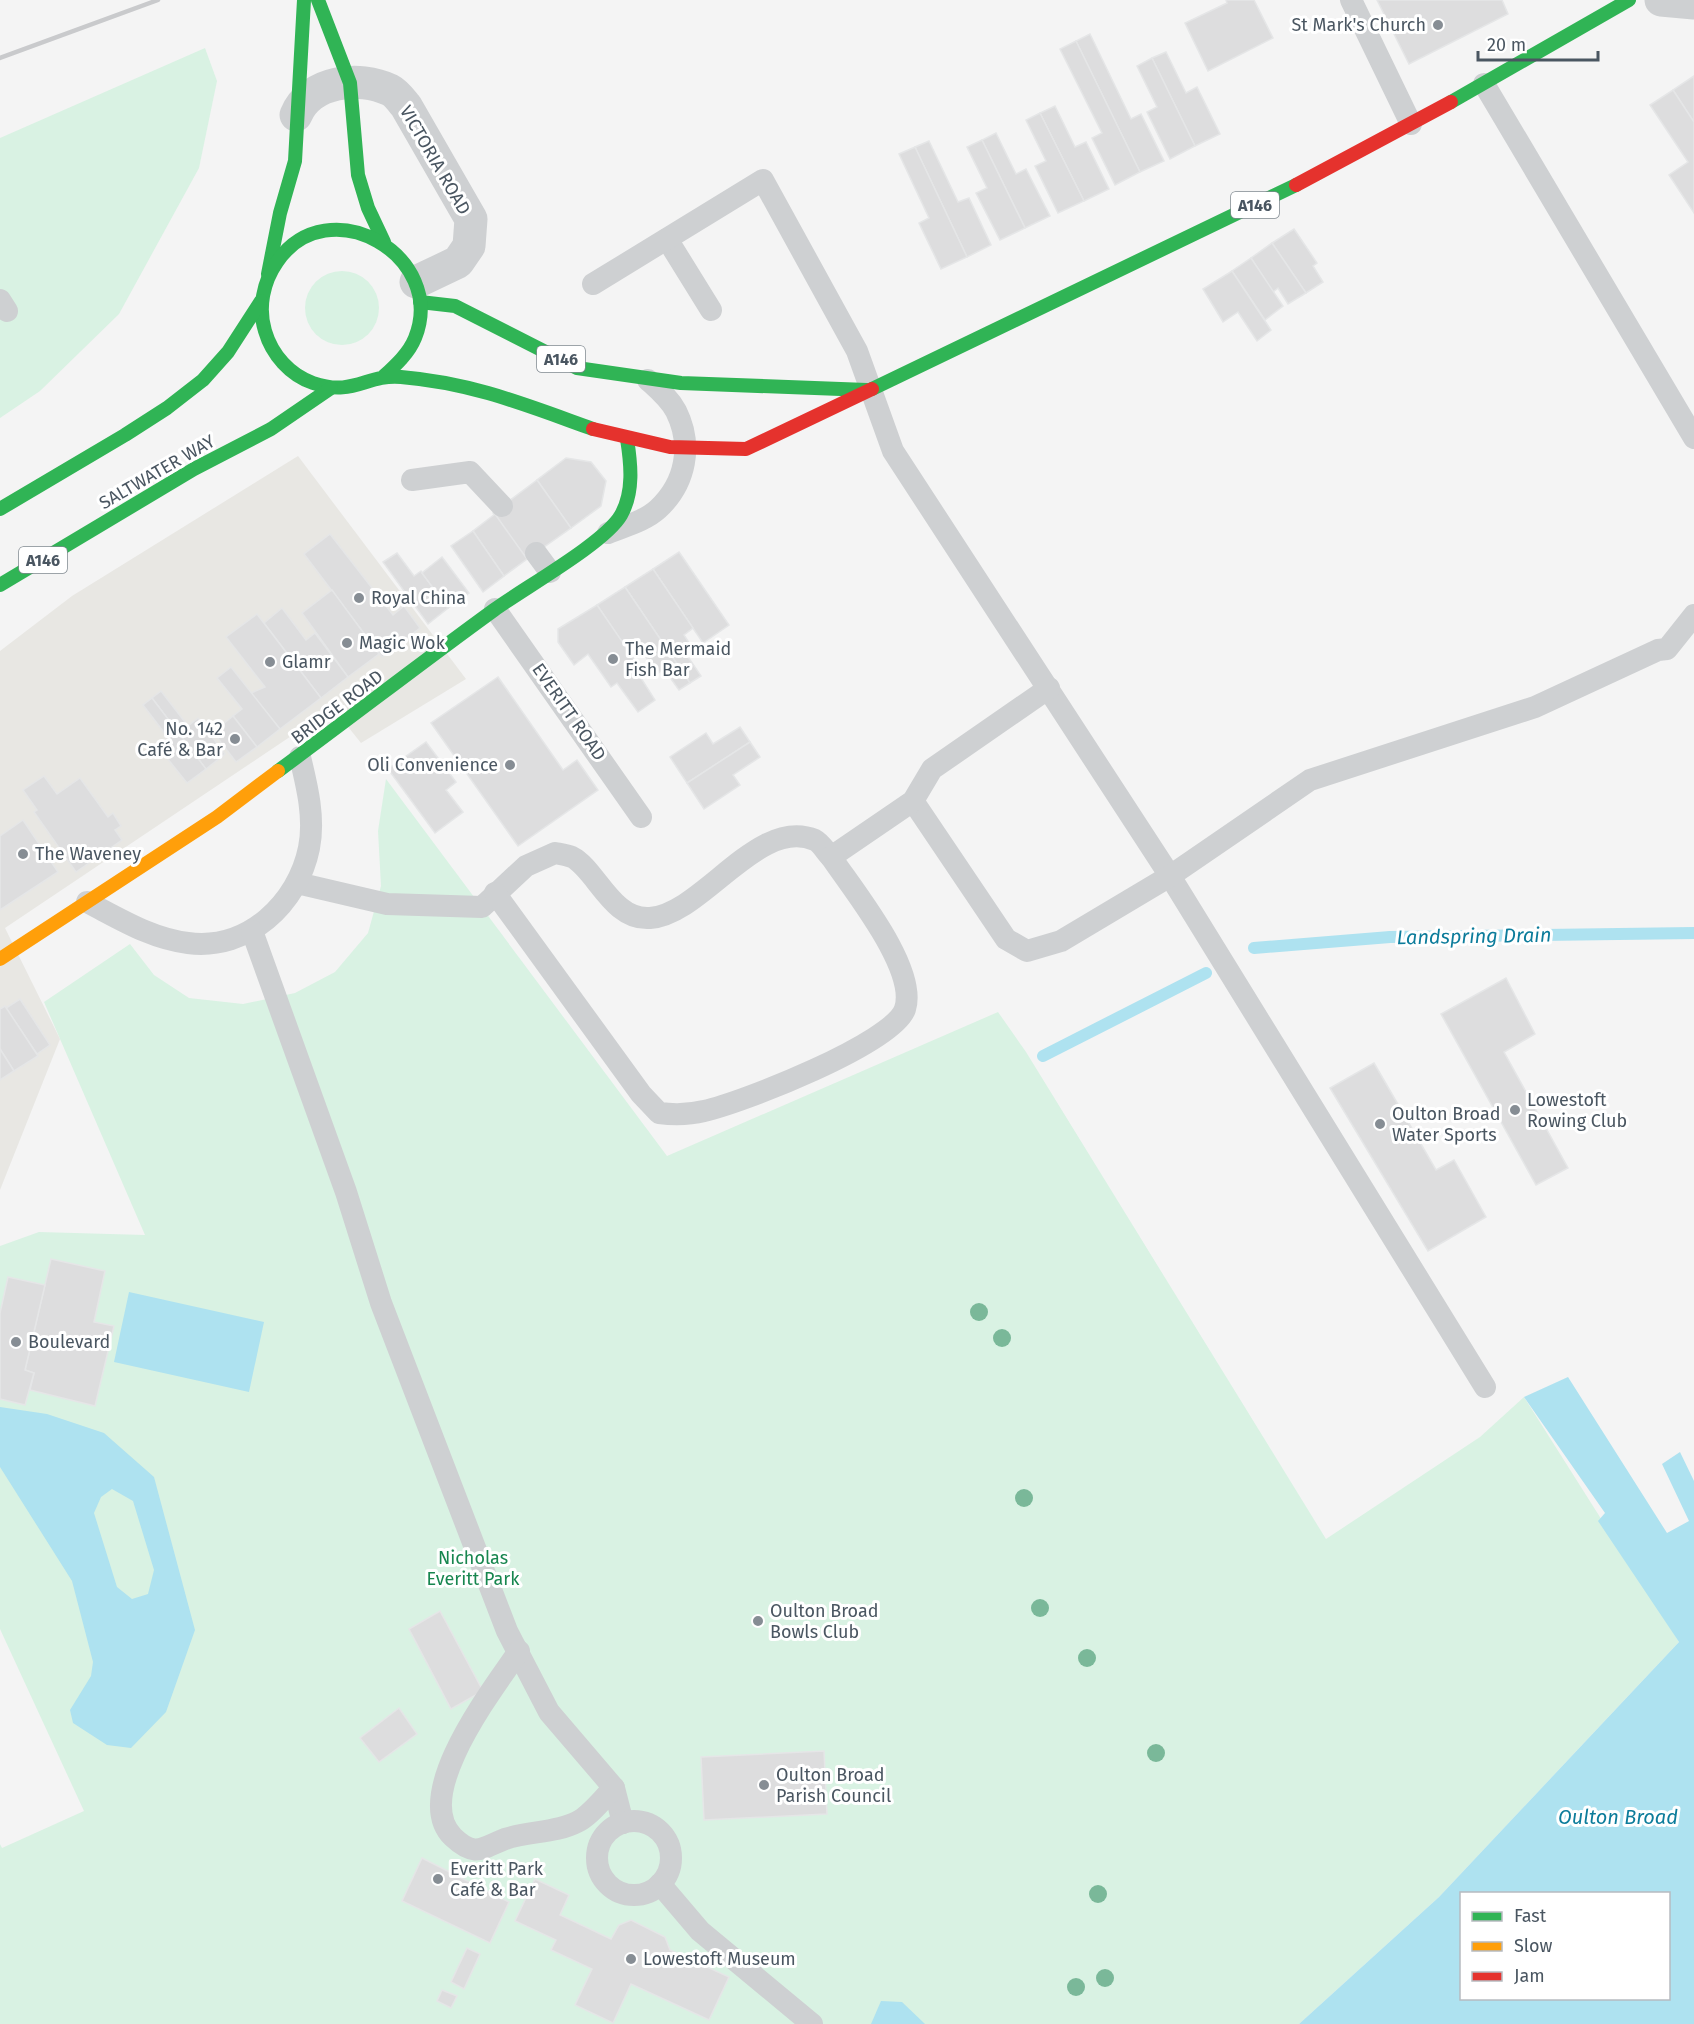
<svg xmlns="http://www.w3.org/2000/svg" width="1694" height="2024" viewBox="0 0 1694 2024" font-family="'Fira Sans',sans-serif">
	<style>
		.commercial { fill: #e8e7e3 }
		.green { fill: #d9f2e3 }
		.water { fill: #aee2f0; fill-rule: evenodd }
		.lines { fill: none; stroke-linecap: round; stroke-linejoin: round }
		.stream { stroke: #aee2f0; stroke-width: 12 }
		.building { fill: #ddddde; stroke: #e5e6e7; stroke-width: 1.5 }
		.lane { stroke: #ced0d2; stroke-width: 22 }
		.street { stroke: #ced0d2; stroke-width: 33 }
		.fast { stroke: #30b455; stroke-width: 14 }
		.slow { stroke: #ff9f0a; stroke-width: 14 }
		.jam { stroke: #e5322d; stroke-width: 14 }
		.rail { stroke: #c9cacc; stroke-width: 4.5 }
		.tree { fill: #7ab899 }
		.poi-dot { fill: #868d94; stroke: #fff; stroke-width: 2 }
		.labels { text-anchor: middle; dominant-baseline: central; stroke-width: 6; stroke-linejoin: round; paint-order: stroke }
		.shield { fill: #fff; stroke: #808990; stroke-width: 1.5 }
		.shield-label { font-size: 16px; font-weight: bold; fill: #4a5661 }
		.poi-label { font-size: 18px; fill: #4a5661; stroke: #fff; text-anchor: start }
		.street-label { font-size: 18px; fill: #4a5661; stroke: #fff }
		.park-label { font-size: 18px; fill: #17864f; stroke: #fff }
		.water-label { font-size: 20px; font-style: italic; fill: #0c7c9b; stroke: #fff }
	</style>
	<rect width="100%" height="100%" fill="#f4f4f4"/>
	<path class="commercial" d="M 298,456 L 466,679 L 361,743 L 333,708 L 5,928 L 60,1039 L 0,1190 L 0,651 L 72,596 Z"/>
	<g class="green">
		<path d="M 205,48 L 217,81 L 199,168 L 119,314 L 40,391 L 0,418 L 0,138 Z"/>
		<circle cx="342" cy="308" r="37"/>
		<path d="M 386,779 L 667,1156 L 998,1012 L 1026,1052 L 1326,1539 L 1480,1437 L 1524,1397 L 1679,1642 L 1439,1897 L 1299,2024 L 0,2024 L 0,1844 L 2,1848 L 84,1811 L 0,1629 L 0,1246 L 39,1232 L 145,1235 L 44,1002 L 130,944 L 154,975 L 189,998 L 243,1004 L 295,993 L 335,972 L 368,933 L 381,886 L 378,831 Z"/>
	</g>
	<g class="water">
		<path d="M 129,1292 L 264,1322 L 249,1392 L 114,1362 Z"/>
		<path d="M 1568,1377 L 1667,1533 L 1689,1521 L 1662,1464 L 1680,1452 L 1694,1481 L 1694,2024 L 1299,2024 L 1439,1897 L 1679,1642 L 1598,1521 L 1605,1513 L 1524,1397 ZM 1462,1894 L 1668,1894 L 1668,1998 L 1462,1998 Z"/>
		<path d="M 0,1407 L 47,1414 L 104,1433 L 154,1477 L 195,1630 L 166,1712 L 131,1748 L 107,1745 L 73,1723 L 70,1710 L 91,1676 L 93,1662 L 72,1581 L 0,1467 ZM 112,1489 L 133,1501 L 154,1570 L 148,1594 L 132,1599 L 117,1587 L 94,1513 L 101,1497 Z"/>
		<path d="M 881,2001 L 902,2002 L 925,2024 L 871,2024 Z"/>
	</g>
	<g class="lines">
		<g class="stream">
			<path d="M 1254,948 L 1390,937 L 1694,933"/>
			<path d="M 1043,1056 L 1206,973"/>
		</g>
	</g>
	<g class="building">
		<path d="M 1226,0 L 1254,0 L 1273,38 L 1208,71 L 1185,23 L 1227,3 Z"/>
		<path d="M 1377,0 L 1502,0 L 1508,14 L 1409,64 Z"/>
		<path d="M 1090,34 L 1131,119 L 1141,114 L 1164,161 L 1140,172 L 1076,41 Z"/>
		<path d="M 1076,41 L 1140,172 L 1115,185 L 1092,138 L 1102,133 L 1060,49 Z"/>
		<path d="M 1166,52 L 1186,93 L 1197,87 L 1220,134 L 1195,146 L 1152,58 Z"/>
		<path d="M 1152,58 L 1195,146 L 1170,159 L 1147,112 L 1157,107 L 1137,66 Z"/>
		<path d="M 1694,76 L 1694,122 L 1673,90 Z"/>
		<path d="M 1673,90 L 1694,122 L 1694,213 L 1669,175 L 1688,162 L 1650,105 Z"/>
		<path d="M 1055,106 L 1075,147 L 1086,142 L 1109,189 L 1084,201 L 1040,113 Z"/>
		<path d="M 1040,113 L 1084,201 L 1058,213 L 1035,166 L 1046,161 L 1026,120 Z"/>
		<path d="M 996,133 L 1016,174 L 1026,169 L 1050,216 L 1025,228 L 982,140 Z"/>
		<path d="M 982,140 L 1025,228 L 1000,240 L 976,193 L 987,188 L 967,147 Z"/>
		<path d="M 929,141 L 958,202 L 969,198 L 991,245 L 967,257 L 915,147 Z"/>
		<path d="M 915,147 L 967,257 L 941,269 L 919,223 L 929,218 L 899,154 Z"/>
		<path d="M 1294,229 L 1317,263 L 1313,266 L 1323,282 L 1306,293 L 1272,243 Z"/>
		<path d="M 1272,243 L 1306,293 L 1288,304 L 1278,288 L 1273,292 L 1251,258 Z"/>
		<path d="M 1251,258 L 1283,306 L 1265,320 L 1232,271 Z"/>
		<path d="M 1232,271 L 1271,330 L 1257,341 L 1238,312 L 1223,322 L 1203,289 Z"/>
		<path d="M 566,458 L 591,462 L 606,481 L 601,506 L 571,528 L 537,480 Z"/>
		<path d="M 537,480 L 571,528 L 527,559 L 493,513 Z"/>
		<path d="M 495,514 L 527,559 L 504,576 L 473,531 Z"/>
		<path d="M 473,531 L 504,576 L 483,592 L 451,546 Z"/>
		<path d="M 330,534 L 393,615 L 404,606 L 420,628 L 382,657 L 304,554 Z"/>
		<path d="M 679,552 L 729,625 L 703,643 L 653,569 Z"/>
		<path d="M 397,553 L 414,576 L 421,571 L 422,573 L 448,608 L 428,624 L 383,562 Z"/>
		<path d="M 442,557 L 469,593 L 448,608 L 422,573 Z"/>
		<path d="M 653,569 L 693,628 L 684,635 L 693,649 L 686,654 L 701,676 L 690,683 L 625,587 Z"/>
		<path d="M 625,587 L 690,683 L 679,690 L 664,669 L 657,674 L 634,639 L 624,645 L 597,605 Z"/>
		<path d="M 332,590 L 379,654 L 348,677 L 302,613 Z"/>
		<path d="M 597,605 L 643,672 L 639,675 L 655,700 L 638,712 L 617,683 L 611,687 L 588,654 L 574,665 L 558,642 L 558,629 Z"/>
		<path d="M 282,608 L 306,640 L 315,633 L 348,677 L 321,698 L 264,623 Z"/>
		<path d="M 257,614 L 321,698 L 280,729 L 251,693 L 265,687 L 226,637 Z"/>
		<path d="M 231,667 L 280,729 L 257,747 L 233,716 L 242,709 L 217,678 Z"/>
		<path d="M 498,677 L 563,770 L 577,760 L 598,790 L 518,846 L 431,723 Z"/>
		<path d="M 161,691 L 188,726 L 198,718 L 225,754 L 206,769 L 152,698 Z"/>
		<path d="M 152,698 L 206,769 L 187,783 L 159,748 L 169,739 L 143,705 Z"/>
		<path d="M 233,716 L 257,747 L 236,762 L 213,732 Z"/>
		<path d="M 740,727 L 750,742 L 687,783 L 670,757 L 706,733 L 713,744 Z"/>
		<path d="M 426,742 L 456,782 L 446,790 L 463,812 L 435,833 L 388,769 Z"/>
		<path d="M 750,742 L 760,757 L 733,775 L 740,785 L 704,809 L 687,783 Z"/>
		<path d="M 44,776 L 57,794 L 80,778 L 108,817 L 113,813 L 121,826 L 115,830 L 122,840 L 76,872 L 34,812 L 37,810 L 23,790 Z"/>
		<path d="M 23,820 L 58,872 L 0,910 L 0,836 Z"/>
		<path d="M 1506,978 L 1535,1034 L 1504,1052 L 1568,1168 L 1536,1185 L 1441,1014 Z"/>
		<path d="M 20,999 L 50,1045 L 37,1054 L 6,1008 Z"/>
		<path d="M 5,1006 L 38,1056 L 14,1071 L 0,1049 L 0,1009 Z"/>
		<path d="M 0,1049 L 14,1071 L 0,1080 Z"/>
		<path d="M 1374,1063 L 1436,1170 L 1454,1160 L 1486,1217 L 1428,1251 L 1330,1088 Z"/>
		<path d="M 51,1259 L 105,1271 L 94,1322 L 114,1326 L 95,1406 L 30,1390 L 34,1373 L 25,1370 Z"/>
		<path d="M 8,1277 L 45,1285 L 25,1370 L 34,1373 L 25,1405 L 0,1399 L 0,1313 Z"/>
		<path d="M 440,1611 L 483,1691 L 451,1709 L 409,1629 Z"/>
		<path d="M 399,1708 L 417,1734 L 379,1762 L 360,1738 Z"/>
		<path d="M 824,1751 L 827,1814 L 704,1820 L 701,1757 Z"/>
		<path d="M 422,1858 L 509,1902 L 490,1943 L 402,1901 Z"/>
		<path d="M 535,1879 L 569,1895 L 560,1915 L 611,1939 L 619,1925 L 631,1920 L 665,1937 L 670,1950 L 729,1977 L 709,2020 L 631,1984 L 613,2023 L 575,2005 L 592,1969 L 551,1950 L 556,1940 L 515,1921 Z"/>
		<path d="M 467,1948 L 480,1954 L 464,1989 L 451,1982 Z"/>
		<path d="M 442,1990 L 457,1996 L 451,2008 L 437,2001 Z"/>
	</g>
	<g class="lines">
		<g class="lane">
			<path d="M 1351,0 L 1411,124"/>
			<path d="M 1484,84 L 1694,438"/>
			<path d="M 667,239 L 711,310"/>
			<path d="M 593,284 L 763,180 L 857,351 L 893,451 L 1170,876 L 1485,1387"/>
			<path d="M 0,300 L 7,311"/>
			<path d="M 412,480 L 470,472 L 502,506"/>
			<path d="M 608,533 C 625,526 645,521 658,509 C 686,483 693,445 676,411 C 669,398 658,389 648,380"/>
			<path d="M 536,553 L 550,572"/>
			<path d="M 495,609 L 641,817"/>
			<path d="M 913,801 L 1006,939 L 1027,951 L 1061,941 L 1170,876 L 1310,780 L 1535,707 L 1658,650 L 1667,649 L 1694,615"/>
			<path d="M 297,883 L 387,904 L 482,907 L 526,866 L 555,853 C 560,854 567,855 572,857 C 596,869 612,921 650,918 C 703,914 758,816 815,840 C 821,843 826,852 831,857 L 913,801 L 932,769 L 1049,688"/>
			<path d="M 495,893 L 641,1094 L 659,1113 C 675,1115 688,1115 704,1111 C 741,1103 894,1043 905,1009 C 918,969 853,890 831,857"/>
			<path d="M 87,902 C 120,919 152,939 188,943 C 248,951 298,903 309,848 C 315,818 307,786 300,757"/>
			<path d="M 252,931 L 346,1192 L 381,1303 L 507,1631 L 549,1712 L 614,1788 L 623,1823"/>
			<path d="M 519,1651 C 494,1688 410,1795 453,1837 C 475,1858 482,1848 505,1839 C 528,1831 556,1833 577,1822 C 590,1816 603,1798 614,1788"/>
			<circle cx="634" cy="1858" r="37"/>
			<path d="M 660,1884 L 700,1931 L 812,2024"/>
		</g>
		<g class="street">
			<path d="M 1661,0 L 1694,3"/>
			<path d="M 296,115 C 310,81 359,75 390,90 C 396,93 401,100 406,106 L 471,219 L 469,246 L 458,262 L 416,282"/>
		</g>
		<g class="fast">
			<path d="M 318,0 L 350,83 L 358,175 L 368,208 L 384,242"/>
			<path d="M 1451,102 L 1629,0"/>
			<path d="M 268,274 L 280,213 L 295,161 L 304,0"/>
			<path d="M 420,302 L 455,306 L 577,368 L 681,383 L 867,390"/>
			<path d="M 384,376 C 396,365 409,353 415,338 C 448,256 328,187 277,262 C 263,282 258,308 265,331 C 272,355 290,375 313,383 C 354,397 366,374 401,377 C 473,383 526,405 593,429"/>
			<path d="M 872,389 L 1296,185"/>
			<path d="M 0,509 L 125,435 L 167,408 L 203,380 L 228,352 L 261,301"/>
			<path d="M 0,585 L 194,469 L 271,429 L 331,388"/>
			<path d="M 278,771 C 350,718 421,663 494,610 C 524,588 605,543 621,515 C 634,492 631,464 627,439"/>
		</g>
		<path class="slow" d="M 0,959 L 217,817 L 278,771"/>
		<g class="jam">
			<path d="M 1296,185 L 1451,102"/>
			<path d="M 593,429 L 670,447 L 746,449 L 872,389"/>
		</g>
		<path class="rail" d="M 0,58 L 158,0"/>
	</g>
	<g class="tree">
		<circle cx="979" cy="1312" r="9"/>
		<circle cx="1002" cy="1338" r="9"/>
		<circle cx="1024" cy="1498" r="9"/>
		<circle cx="1040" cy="1608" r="9"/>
		<circle cx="1087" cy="1658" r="9"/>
		<circle cx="1156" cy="1753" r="9"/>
		<circle cx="1098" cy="1894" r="9"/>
		<circle cx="1105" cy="1978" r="9"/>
		<circle cx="1076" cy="1987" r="9"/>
	</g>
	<g class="poi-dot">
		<circle cx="1438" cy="25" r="6"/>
		<circle cx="359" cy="598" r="6"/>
		<circle cx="347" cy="643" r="6"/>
		<circle cx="613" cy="659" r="6"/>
		<circle cx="270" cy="662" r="6"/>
		<circle cx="235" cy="739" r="6"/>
		<circle cx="510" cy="765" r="6"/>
		<circle cx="23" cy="854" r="6"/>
		<circle cx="1515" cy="1110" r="6"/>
		<circle cx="1380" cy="1124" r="6"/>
		<circle cx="16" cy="1342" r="6"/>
		<circle cx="758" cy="1621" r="6"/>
		<circle cx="764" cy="1785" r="6"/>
		<circle cx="438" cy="1879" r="6"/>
		<circle cx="631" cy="1959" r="6"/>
	</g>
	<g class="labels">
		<g class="shield">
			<rect x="1231" y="192" width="48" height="26" rx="4.5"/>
			<rect x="537" y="346" width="48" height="26" rx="4.5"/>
			<rect x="19" y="547" width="48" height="26" rx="4.5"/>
		</g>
		<g class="shield-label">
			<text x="1255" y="205">A146</text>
			<text x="561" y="359">A146</text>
			<text x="43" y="560">A146</text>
		</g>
		<g class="poi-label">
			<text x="1426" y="25" text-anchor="end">St Mark's Church</text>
			<text x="371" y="598">Royal China</text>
			<text x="359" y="643">Magic Wok</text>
			<text x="625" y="649">The Mermaid<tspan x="625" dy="21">Fish Bar</tspan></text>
			<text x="282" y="662">Glamr</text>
			<text x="223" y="729" text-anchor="end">No. 142<tspan x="223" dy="21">Café &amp; Bar</tspan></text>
			<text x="498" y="765" text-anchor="end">Oli Convenience</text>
			<text x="35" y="854">The Waveney</text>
			<text x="1527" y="1100">Lowestoft<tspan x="1527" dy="21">Rowing Club</tspan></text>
			<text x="1392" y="1114">Oulton Broad<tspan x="1392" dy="21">Water Sports</tspan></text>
			<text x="28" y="1342">Boulevard</text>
			<text x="770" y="1611">Oulton Broad<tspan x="770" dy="21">Bowls Club</tspan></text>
			<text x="776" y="1775">Oulton Broad<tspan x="776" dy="21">Parish Council</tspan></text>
			<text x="450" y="1869">Everitt Park<tspan x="450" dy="21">Café &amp; Bar</tspan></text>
			<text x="643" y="1959">Lowestoft Museum</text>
		</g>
		<g class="street-label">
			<text transform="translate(435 160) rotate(60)">VICTORIA ROAD</text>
			<text transform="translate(157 472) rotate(-30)">SALTWATER WAY</text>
			<text transform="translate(337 707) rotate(-37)">BRIDGE ROAD</text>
			<text transform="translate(569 712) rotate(55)">EVERITT ROAD</text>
		</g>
		<g class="park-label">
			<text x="473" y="1558">Nicholas<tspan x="473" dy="21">Everitt Park</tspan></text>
		</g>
		<g class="water-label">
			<text transform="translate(1474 936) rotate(-1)">Landspring Drain</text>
			<text x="1618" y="1817">Oulton Broad</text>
		</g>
	</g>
	<rect x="1460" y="1892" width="210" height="108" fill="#ffffff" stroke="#b7bbc0" stroke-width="1.5"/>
	<rect x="1472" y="1912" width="30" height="9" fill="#30b455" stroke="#b7bbc0" stroke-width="1.5"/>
	<text x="1514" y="1922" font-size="18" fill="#4a5661">Fast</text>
	<rect x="1472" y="1942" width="30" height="9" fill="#ff9f0a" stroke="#b7bbc0" stroke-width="1.5"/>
	<text x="1514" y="1952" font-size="18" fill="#4a5661">Slow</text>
	<rect x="1472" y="1972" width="30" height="9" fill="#e5322d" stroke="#b7bbc0" stroke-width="1.5"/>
	<text x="1514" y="1982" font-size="18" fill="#4a5661">Jam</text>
	<path d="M1478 51v9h120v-9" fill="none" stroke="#4a5661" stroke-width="3"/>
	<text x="1487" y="51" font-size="18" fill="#4a5661" stroke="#ffffff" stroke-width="4.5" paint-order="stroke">20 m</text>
</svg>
